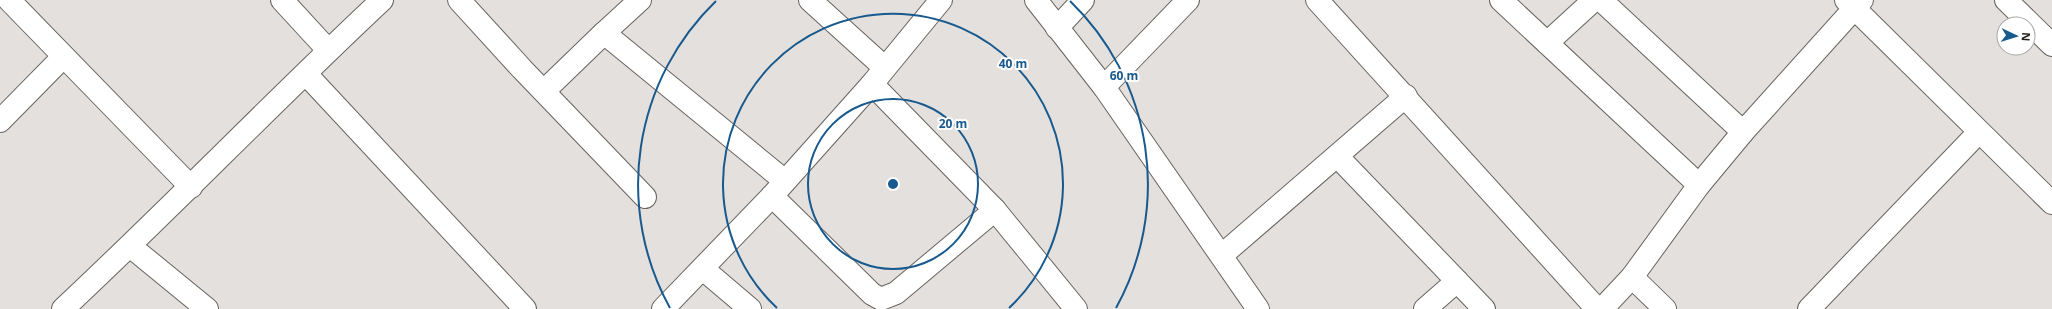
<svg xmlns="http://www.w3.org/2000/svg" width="2052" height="309" viewBox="0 0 2052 309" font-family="'Open Sans',sans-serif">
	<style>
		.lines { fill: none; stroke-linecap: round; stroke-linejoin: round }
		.minor-casing { stroke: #676361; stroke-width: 24 }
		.minor { stroke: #fff; stroke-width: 22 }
		.ring { fill: none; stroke: #18598e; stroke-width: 2 }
		.centre { fill: #18598e; stroke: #fff; stroke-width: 2 }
		.ring-label { font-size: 12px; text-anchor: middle; font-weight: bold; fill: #18598e; stroke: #fff; stroke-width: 4; stroke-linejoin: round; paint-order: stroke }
	</style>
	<rect width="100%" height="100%" fill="#e4e0dd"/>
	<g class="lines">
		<defs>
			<g id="minor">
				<path d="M 9,0 L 191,187"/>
				<path d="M 282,0 L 328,50"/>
				<path d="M 459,0 L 522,69 L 645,197"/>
				<path d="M 640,0 L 604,33 L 785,181"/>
				<path d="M 810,0 L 884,67"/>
				<path d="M 1036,0 L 1104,87 L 1258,309"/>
				<path d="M 1317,0 L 1597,309"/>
				<path d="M 1501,0 L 1699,185"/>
				<path d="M 1601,0 L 1743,132"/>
				<path d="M 1846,0 L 2052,203"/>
				<path d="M 2006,0 L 2052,45"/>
				<path d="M 1057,28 L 1083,0"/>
				<path d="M 1547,43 L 1594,0"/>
				<path d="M 306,74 L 525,309"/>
				<path d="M 872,84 L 995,210 L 1076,309"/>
				<path d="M 1104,87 L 1188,0"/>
				<path d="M 544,91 L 604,33"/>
				<path d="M 0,121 L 63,57"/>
				<path d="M 1337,156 L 1484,309"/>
				<path d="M 772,196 L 872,294 L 881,299 L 896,293 L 995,210"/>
				<path d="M 130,246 L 207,309"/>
				<path d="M 1222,255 L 1406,96"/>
				<path d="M 703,269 L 750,309"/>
				<path d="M 1632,277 L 1665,309"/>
				<path d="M 63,309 C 171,208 274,101 382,0"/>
				<path d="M 663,309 L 772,196 L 872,84 L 941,0"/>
				<path d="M 1425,309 L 1457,281"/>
				<path d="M 1602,309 L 1632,277 L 1699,185 L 1743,132 L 1862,0"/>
				<path d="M 1809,309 L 1979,132"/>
			</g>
		</defs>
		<use href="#minor" class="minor-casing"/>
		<use href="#minor" class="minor"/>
	</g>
	<g class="ring">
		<circle cx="893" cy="184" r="85"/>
		<path d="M777 308A170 170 0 1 1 1009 308"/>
		<path d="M670 308A255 255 0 0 1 716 1M1070 1A255 255 0 0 1 1116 308"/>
	</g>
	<circle cx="893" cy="184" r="6" class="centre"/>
	<g class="ring-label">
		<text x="1013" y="68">40 m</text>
		<text x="1124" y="80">60 m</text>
		<text x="953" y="128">20 m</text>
	</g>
	<g transform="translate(2016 36) rotate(94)"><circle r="19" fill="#ffffff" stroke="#a8a7a7"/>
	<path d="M0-3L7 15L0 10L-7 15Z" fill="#18598e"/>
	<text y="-6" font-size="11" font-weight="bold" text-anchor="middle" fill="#252322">N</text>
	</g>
</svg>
